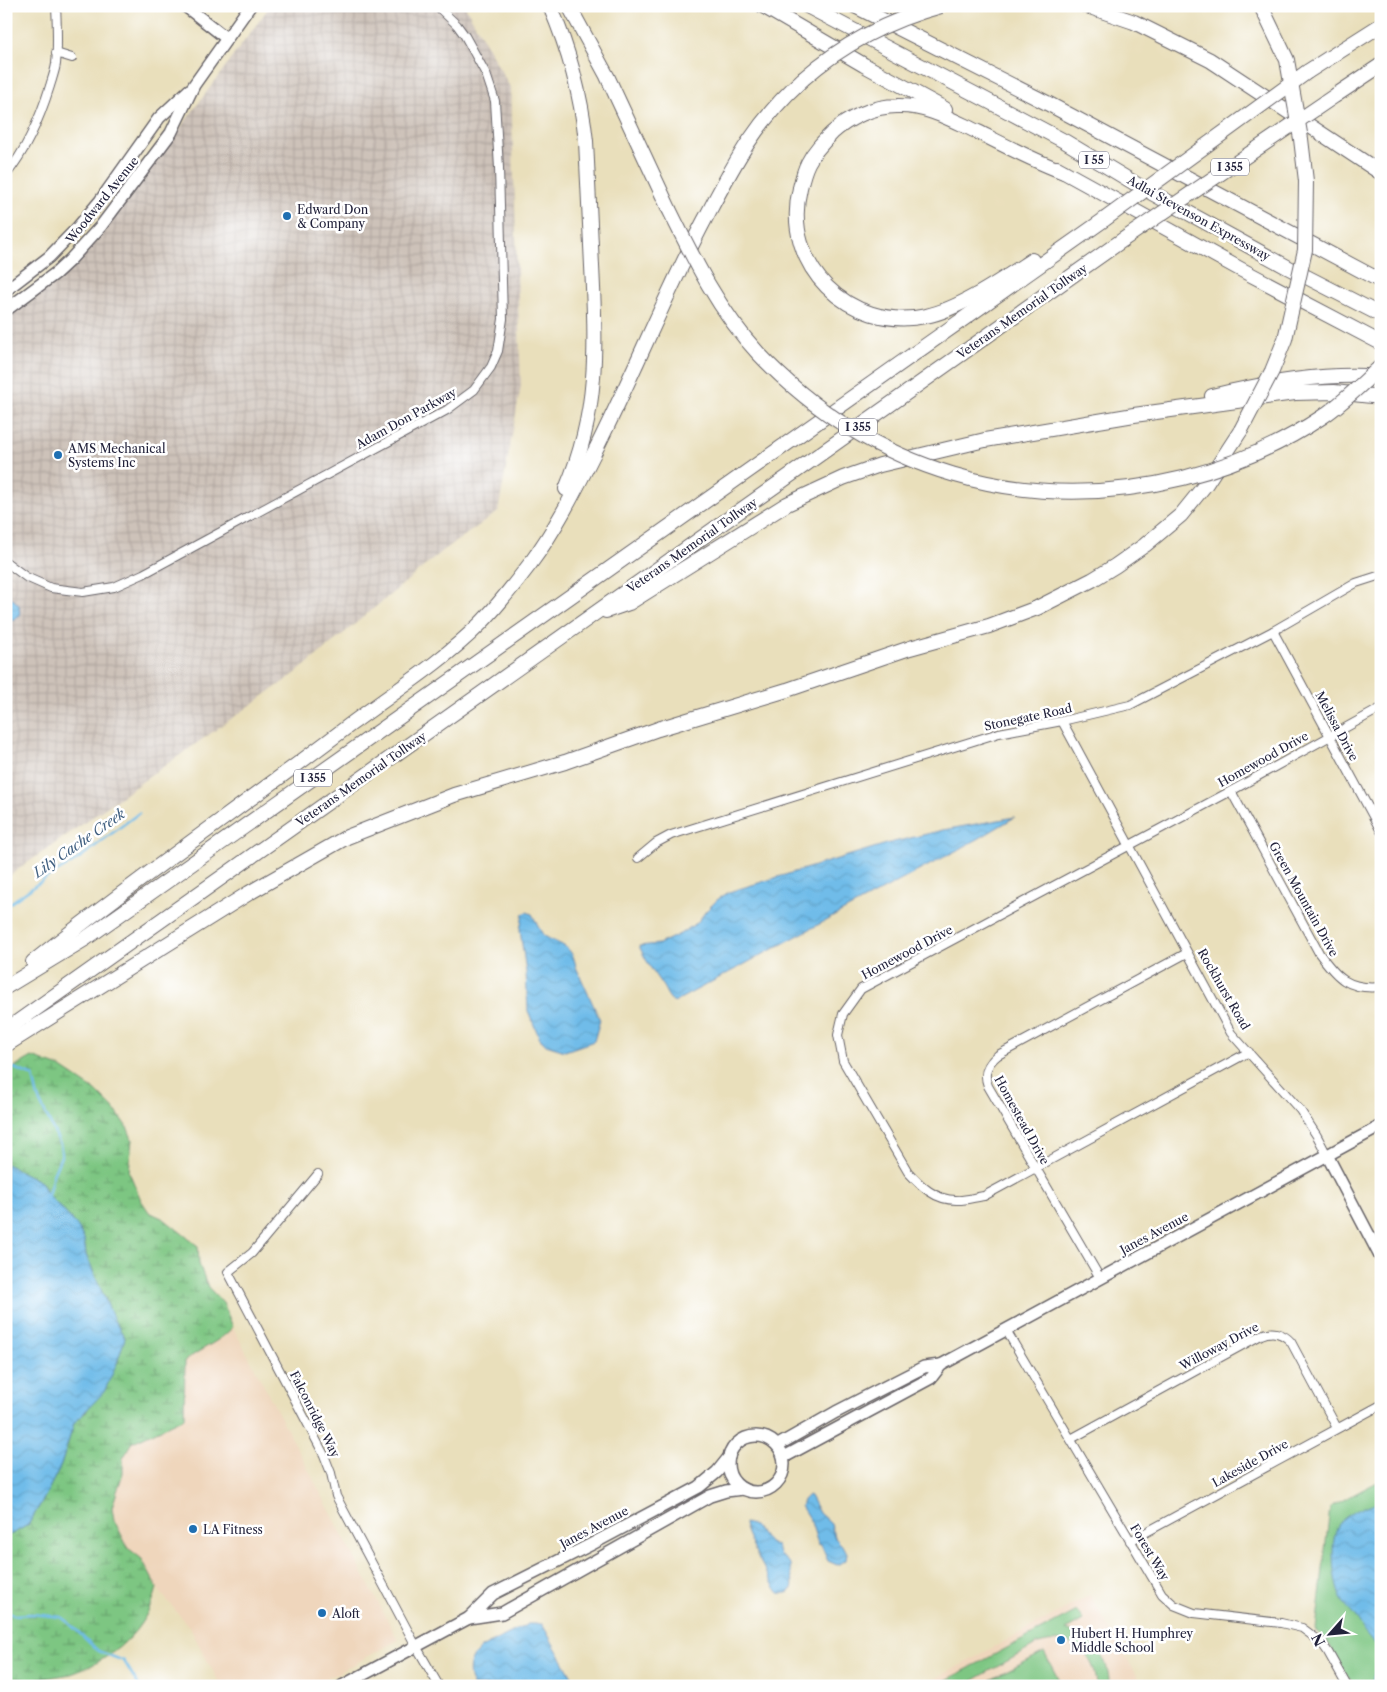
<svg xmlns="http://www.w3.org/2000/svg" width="1387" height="1692" viewBox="0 0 1387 1692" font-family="'Libre Caslon Text',serif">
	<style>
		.built { fill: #efd6bc }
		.industrial { fill: url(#industrial-grid) }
		.green { fill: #7dc682; stroke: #50745e }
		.wetland { fill: url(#wetland-marsh); stroke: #50745e }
		.water { fill: url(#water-waves); stroke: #486f92 }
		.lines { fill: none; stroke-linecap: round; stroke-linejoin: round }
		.stream { stroke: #6fbce9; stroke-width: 2.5 }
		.street-casing { stroke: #686468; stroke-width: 10 }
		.secondary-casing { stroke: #686468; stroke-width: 14 }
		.highway-casing { stroke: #686468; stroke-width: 16 }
		.street { stroke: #fff; stroke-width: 8 }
		.secondary { stroke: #fff; stroke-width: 11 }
		.highway { stroke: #fff; stroke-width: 14 }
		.highway-bridge-casing { stroke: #686468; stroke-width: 16; stroke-linecap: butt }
		.highway-bridge { stroke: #fff; stroke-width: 14 }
		.poi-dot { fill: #1f6fb2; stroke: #fff; stroke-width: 2 }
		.labels { text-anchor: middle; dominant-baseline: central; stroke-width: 5; stroke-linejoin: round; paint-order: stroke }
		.shield { fill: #fff; stroke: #646476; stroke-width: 1 }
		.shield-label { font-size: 11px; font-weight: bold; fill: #22223b }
		.street-label { font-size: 12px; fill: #22223b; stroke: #fff }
		.poi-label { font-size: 12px; fill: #22223b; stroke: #fff; text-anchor: start }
		.water-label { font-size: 14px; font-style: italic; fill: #416081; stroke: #fff }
	</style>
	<defs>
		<pattern id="industrial-grid" width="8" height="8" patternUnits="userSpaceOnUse" patternTransform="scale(1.25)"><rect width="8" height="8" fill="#cdc2b9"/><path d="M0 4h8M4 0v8" fill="none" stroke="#b0a6a0"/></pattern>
		<pattern id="wetland-marsh" width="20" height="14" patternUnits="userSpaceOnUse" patternTransform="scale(1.25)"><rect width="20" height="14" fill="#7dc682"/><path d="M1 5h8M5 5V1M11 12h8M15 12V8" fill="none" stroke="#66a06c"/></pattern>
		<pattern id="water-waves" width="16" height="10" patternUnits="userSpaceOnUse" patternTransform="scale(1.25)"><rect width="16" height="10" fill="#6fbce9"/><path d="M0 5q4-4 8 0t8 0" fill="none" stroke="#60a1c9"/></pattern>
	</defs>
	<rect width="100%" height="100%" fill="#fff"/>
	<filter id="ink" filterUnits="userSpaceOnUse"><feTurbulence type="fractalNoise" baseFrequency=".02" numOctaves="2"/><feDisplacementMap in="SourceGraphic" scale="10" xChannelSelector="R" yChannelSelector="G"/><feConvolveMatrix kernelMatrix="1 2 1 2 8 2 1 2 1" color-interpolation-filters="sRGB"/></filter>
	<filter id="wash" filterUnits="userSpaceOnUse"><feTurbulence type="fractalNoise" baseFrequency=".0096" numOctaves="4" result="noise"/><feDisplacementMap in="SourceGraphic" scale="20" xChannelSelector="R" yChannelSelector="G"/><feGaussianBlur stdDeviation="1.12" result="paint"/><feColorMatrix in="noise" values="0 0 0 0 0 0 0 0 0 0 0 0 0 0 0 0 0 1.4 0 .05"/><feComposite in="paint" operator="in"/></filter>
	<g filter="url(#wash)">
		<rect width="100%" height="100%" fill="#e9dfbb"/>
		<g class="built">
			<path d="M 233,1327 L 398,1640 L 314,1686 L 221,1686 L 190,1628 L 157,1588 L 142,1559 L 128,1548 L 113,1515 L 112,1507 L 123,1473 L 123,1458 L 133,1442 L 184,1418 L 185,1361 L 195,1353 L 224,1337 Z"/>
			<path d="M 1090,1595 L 1143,1686 L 922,1686 Z"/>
		</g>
		<path class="industrial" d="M 270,6 L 465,6 L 511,89 L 521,386 L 498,512 L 444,550 L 296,673 L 6,878 L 6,318 L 46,289 L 87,251 L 105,230 Z"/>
		<g class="green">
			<path d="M 1381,1480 L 1381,1686 L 1354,1686 L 1327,1641 L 1316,1630 L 1330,1507 Z"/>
			<path d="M 1077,1611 L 1083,1620 L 1066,1630 C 1093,1638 1110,1657 1109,1686 L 1097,1686 C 1095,1651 1069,1633 1036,1645 L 963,1686 L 935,1686 Z"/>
			<path d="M 1044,1652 L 1062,1686 L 979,1686 Z"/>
		</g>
		<path class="wetland" d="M 32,1057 L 60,1067 L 96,1091 L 115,1110 L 128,1129 L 132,1139 L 129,1172 L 141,1200 L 149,1212 L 164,1219 L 198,1246 L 199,1264 L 208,1287 L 223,1303 L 233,1327 C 220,1342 201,1348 185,1361 L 184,1418 L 133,1442 L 123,1458 L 123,1473 L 112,1507 L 114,1520 L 128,1548 L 142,1559 L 157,1588 C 146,1631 112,1660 71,1674 L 6,1685 L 6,1535 L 12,1534 L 28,1525 L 43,1500 L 61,1465 L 74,1423 L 86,1412 L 125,1338 L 114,1320 L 86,1255 L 84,1239 L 76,1224 L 48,1195 L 41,1182 L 6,1164 L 6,1072 Z"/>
		<g class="water">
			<path d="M 6,592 L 19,605 L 20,615 L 6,624 Z"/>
			<path d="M 1015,817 L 978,839 L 674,1002 C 667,997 666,991 662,985 C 653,973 646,960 639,946 L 659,944 L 680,934 L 697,923 L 706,911 L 717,900 L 729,892 L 890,843 L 943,830 Z"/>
			<path d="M 527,912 L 532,914 L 543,935 C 559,946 572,943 576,967 L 600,1020 L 594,1041 L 565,1051 L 546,1045 L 540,1039 L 528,1011 L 526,972 L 520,930 L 523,914 Z"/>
			<path d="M 6,1164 L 41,1182 L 48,1195 L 76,1224 L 84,1239 L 86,1255 L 114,1320 L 125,1338 L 116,1366 L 104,1392 L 74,1423 L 61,1465 L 43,1500 L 28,1525 L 12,1534 L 6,1535 Z"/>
			<path d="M 808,1495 L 810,1496 L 819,1513 L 831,1524 L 834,1537 L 844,1547 L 847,1553 L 846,1560 L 837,1565 L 828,1561 L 821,1545 L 818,1544 L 811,1522 L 801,1506 L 803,1500 Z"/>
			<path d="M 1375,1503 L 1381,1504 L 1381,1686 L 1372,1686 L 1371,1684 C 1373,1673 1381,1663 1378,1651 C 1375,1642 1368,1637 1363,1629 C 1360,1625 1358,1620 1355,1616 C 1351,1610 1344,1605 1341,1598 C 1333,1583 1329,1538 1339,1524 C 1347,1513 1364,1507 1375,1503 Z"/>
			<path d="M 744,1523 C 764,1526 761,1543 777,1546 L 779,1554 L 790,1564 C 790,1575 801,1596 779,1593 C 773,1587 743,1531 744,1523 Z"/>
			<path d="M 528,1624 L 542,1624 L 577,1686 L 473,1686 C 466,1671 469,1659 481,1648 Z"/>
		</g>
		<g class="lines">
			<g class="stream">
				<path d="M 6,906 L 46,878 L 74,862 L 139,813"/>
				<path d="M 14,1068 L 33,1076 L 38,1098 L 60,1144 L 62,1154 L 53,1175 L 48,1195"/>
				<path d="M 6,1612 L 14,1615 L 32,1614 L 61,1617 L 69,1623 L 98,1651 L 124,1661 L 139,1686"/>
			</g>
		</g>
	</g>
	<g filter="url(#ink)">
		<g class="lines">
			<defs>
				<g id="street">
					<path d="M 56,53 L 72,58"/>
					<path d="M 6,175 C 27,149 40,118 50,86 C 52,79 55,71 56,64 C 58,44 57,25 56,6"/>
					<path d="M 6,562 L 26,577 L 51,588 L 83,592 L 114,587 L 143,574 L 447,410 L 474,390 L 491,367 L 498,351 L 503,319 L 499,168 L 495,101 L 486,74 L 465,36 L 457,25 L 437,6"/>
					<path d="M 1273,631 L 1381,831"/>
					<path d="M 1062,721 L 1231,1033 L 1300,1110 L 1317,1136 L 1327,1155"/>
					<path d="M 1231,791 L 1319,953 C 1337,978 1348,990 1381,987"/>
					<path d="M 638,858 L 656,843 L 671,835 L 999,733 L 1062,721 L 1130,705 L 1273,631 L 1356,583 L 1381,575"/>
					<path d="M 1249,1052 L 984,1196 C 975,1197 965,1201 956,1200 C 935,1200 921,1186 908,1172 L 843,1061 L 838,1035 L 843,1014 L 861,989 L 1231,791 L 1381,708"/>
					<path d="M 318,1174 L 252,1253 L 228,1272 L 324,1455 L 331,1473 L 336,1496 L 416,1646 L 439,1686"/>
					<path d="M 1100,1278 L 988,1086 C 983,1073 987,1064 998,1055 L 1187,953"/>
					<path d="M 1006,1330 L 1162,1594 L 1174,1605 L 1194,1613 L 1281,1623 L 1302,1628 L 1321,1642 L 1328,1652 L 1347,1686"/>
					<path d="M 1071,1439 L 1261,1335 C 1272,1330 1283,1333 1291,1342 L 1337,1428"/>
					<path d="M 1130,1541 L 1381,1405"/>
				</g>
				<g id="secondary">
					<path d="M 185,6 L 226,38"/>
					<path d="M 6,290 L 49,257 L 78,227 L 100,201 L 159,118 L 189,90"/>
					<path d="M 6,310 L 56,273 L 70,260 L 101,226 L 171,133 L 194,85 L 250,6"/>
					<path d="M 1327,1155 L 1381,1258"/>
					<circle cx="756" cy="1464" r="28"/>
					<path d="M 778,1445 L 836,1412 L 924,1367 L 941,1365"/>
					<path d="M 784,1457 L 931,1378 L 941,1365 L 1381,1126"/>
					<path d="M 469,1618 L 502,1613 L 710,1496 L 726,1491 L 743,1489"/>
					<path d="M 342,1686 L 469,1618 L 493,1594 L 592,1544 L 699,1487 L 717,1472 L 729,1457"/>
				</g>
				<g id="highway">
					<path d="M 550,6 C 569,50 581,94 586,141 C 588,183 590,224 592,266 C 596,348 599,412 566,489"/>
					<path d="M 569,6 L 607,76 L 669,209"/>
					<path d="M 763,6 L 864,65 L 945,109"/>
					<path d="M 807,6 L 1011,113 L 1066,142 L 1141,187 L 1289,268 L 1381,315"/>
					<path d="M 855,6 L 1047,103 L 1381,281"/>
					<path d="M 1087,6 L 1134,22 L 1210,60 L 1381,173"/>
					<path d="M 1307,72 L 1381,25"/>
					<path d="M 1336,95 L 1381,65"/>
					<path d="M 1057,168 L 1240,269 L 1381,343"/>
					<path d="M 1032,260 C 1003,279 960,309 926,316 C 849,332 781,265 800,188 C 802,179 804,171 808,163 C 814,151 823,142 832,133 C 848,118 874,106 897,106 C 927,105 952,120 978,132 C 1006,146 1034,161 1064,172"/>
					<path d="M 1212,396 C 1267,383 1325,372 1381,377"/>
					<path d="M 606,611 L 629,603 L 787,504 L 843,478 L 880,465 L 985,440 L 1134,415 L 1295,393 L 1334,392 L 1381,397"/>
					<path d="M 33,962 C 136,879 246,804 351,724 C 394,692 442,662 480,624 C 498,606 514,585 530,564 C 555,530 574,493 593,455 C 632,378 664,297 704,221 C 734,164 755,122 803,79"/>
					<path d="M 6,987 L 85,939 L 1105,219"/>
					<path d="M 6,1030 L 1124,239"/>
					<path d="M 6,1045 L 249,893 L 347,837 L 454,795 L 565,762 L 658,729 L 787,690 L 910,648 L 989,626 L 1037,608 L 1092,580 L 1115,566 L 1145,545 L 1181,515 L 1206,484 L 1241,430"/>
				</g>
			</defs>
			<use href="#street" class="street-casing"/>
			<use href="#secondary" class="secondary-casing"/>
			<use href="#highway" class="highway-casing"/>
			<use href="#street" class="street"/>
			<use href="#secondary" class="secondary"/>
			<use href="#highway" class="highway"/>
			<defs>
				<g id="highway-bridge">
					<path d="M 803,79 C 844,43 889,20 941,6"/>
					<path d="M 669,209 C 694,260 719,311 758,353 C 870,471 1024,517 1183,478 C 1233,465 1279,446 1322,417 C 1343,403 1362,384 1381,366"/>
					<path d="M 1105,219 L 1307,72"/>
					<path d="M 1124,239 L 1336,95"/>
					<path d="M 1241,430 L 1272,371 L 1285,339 L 1305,250 L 1306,181 L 1301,139 L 1287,60 L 1261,6"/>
				</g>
			</defs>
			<use href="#highway-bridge" class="highway-bridge-casing"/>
			<use href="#highway-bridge" class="highway-bridge"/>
		</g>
	</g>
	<g class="poi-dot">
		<circle cx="287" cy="216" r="5"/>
		<circle cx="58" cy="455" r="5"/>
		<circle cx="193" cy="1529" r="5"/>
		<circle cx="322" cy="1613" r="5"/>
		<circle cx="1061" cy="1640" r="5"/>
	</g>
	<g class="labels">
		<g class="shield">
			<rect x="1079" y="151.5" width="30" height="17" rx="4"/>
			<rect x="1211" y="158.5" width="38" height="17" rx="4"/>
			<rect x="839" y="418.5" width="38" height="17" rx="4"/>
			<rect x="294" y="769.5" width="38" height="17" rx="4"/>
		</g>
		<g class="shield-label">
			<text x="1094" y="160">I 55</text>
			<text x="1230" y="167">I 355</text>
			<text x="858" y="427">I 355</text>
			<text x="313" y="778">I 355</text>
		</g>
		<g class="street-label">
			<text transform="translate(102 200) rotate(-51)">Woodward Avenue</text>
			<text transform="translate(1199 218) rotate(29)">Adlai Stevenson Expressway</text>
			<text transform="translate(1022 311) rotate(-35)">Veterans Memorial Tollway</text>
			<text transform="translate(406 418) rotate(-29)">Adam Don Parkway</text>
			<text transform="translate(692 545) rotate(-35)">Veterans Memorial Tollway</text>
			<text transform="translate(1028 717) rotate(-12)">Stonegate Road</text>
			<text transform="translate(1337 726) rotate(62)">Melissa Drive</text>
			<text transform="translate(1263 759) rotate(-29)">Homewood Drive</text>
			<text transform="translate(361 779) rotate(-35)">Veterans Memorial Tollway</text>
			<text transform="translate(1304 899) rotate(61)">Green Mountain Drive</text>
			<text transform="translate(907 952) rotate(-28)">Homewood Drive</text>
			<text transform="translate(1224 989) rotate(60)">Rockhurst Road</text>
			<text transform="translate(1022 1120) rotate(61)">Homestead Drive</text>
			<text transform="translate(1154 1233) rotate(-28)">Janes Avenue</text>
			<text transform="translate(1219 1346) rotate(-28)">Willoway Drive</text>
			<text transform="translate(315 1414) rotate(63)">Falconridge Way</text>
			<text transform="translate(1250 1463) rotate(-29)">Lakeside Drive</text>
			<text transform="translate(594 1527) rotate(-28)">Janes Avenue</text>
			<text transform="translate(1150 1552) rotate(59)">Forest Way</text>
		</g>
		<g class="poi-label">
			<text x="297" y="209">Edward Don<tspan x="297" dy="14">&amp; Company</tspan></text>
			<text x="68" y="448">AMS Mechanical<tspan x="68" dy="14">Systems Inc</tspan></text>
			<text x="203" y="1529">LA Fitness</text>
			<text x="332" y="1613">Aloft</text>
			<text x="1071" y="1633">Hubert H. Humphrey<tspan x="1071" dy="14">Middle School</tspan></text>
		</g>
		<g class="water-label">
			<text transform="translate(79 843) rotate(-35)">Lily Cache Creek</text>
		</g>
	</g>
	<rect width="1387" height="1692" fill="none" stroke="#fff" stroke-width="25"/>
	<g transform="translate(1330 1634) rotate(243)" stroke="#ffffff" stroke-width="4" paint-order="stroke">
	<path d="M0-4L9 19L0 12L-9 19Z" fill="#22223b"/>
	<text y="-8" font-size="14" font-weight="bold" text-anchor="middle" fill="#22223b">N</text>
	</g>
</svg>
